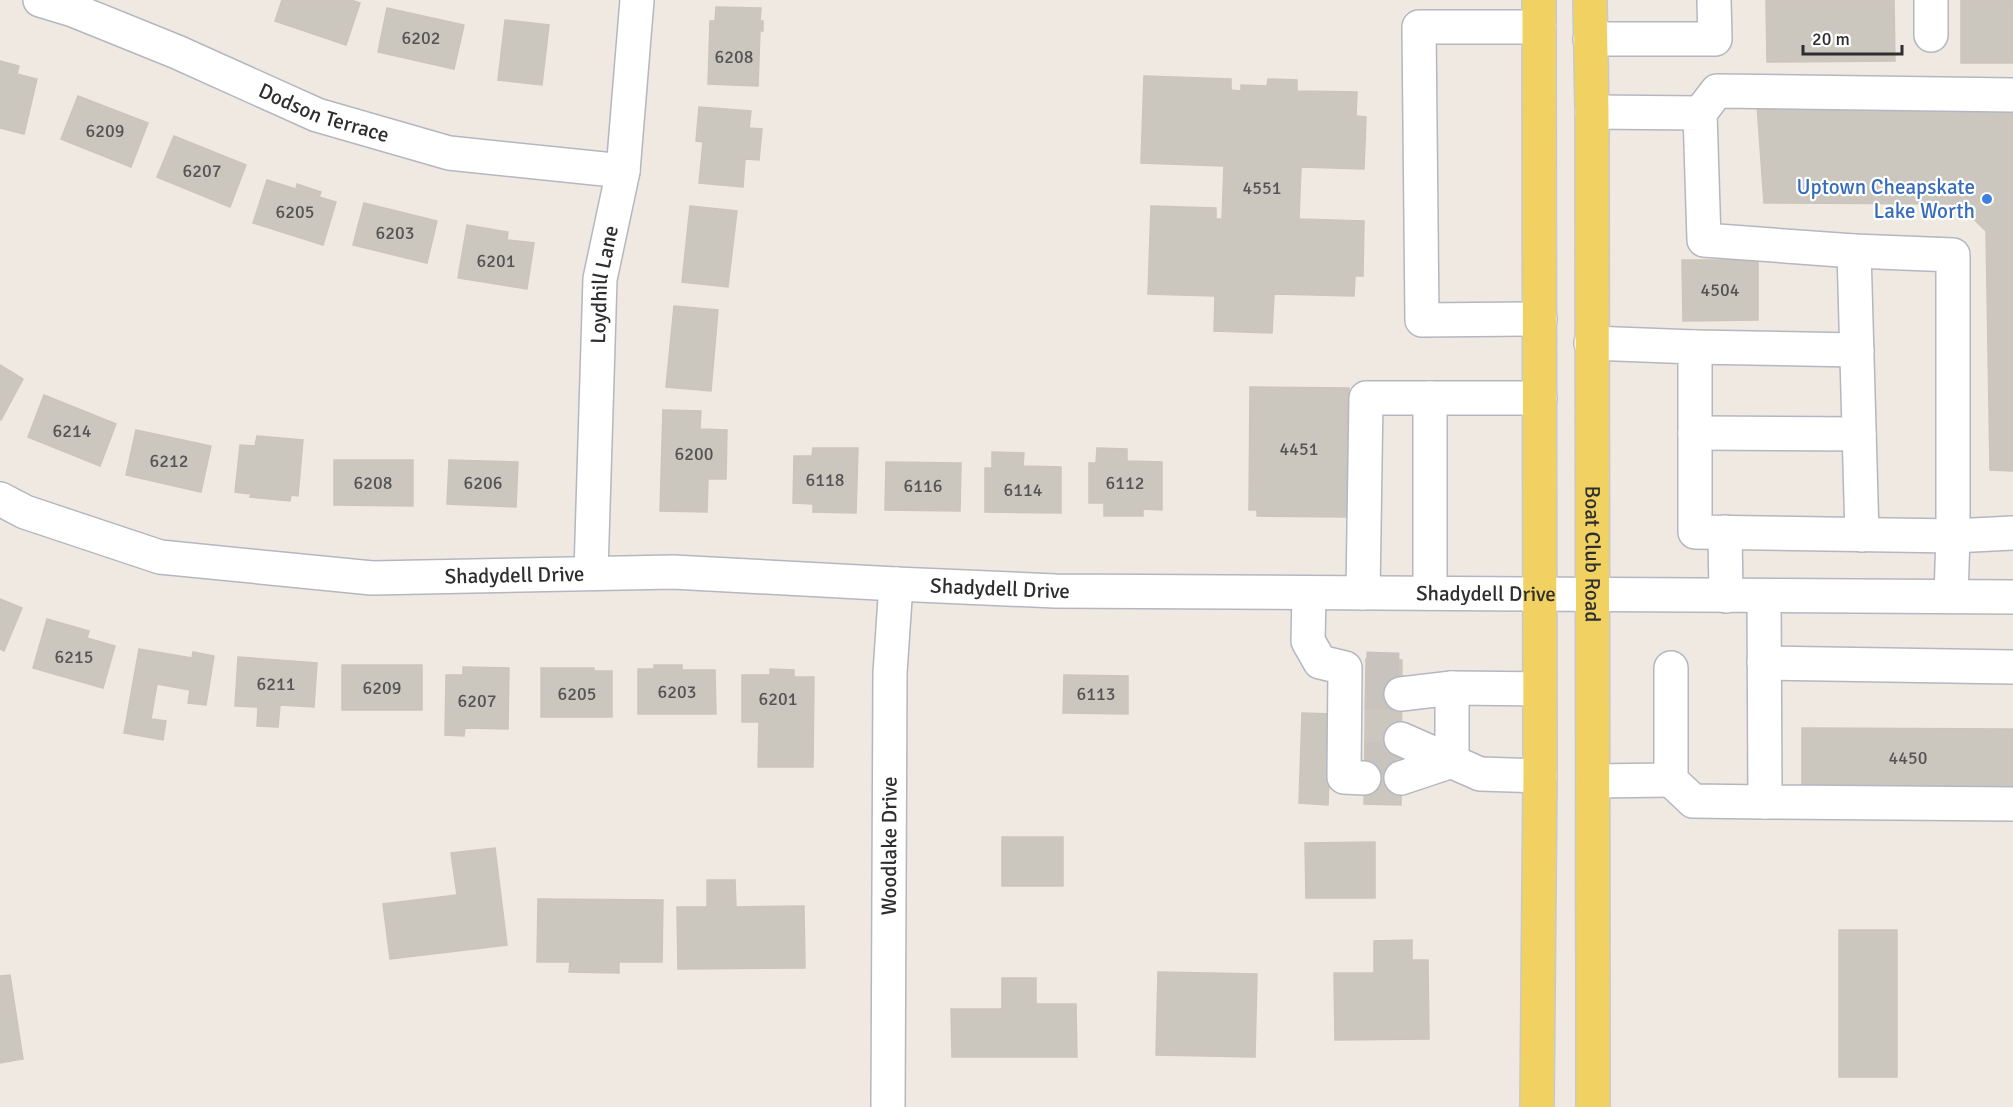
<svg xmlns="http://www.w3.org/2000/svg" width="2013" height="1107" viewBox="0 0 2013 1107" font-family="Signika,sans-serif">
	<style>
		.building { fill: #cbc7bf; stroke: #cbc5ba; stroke-width: 1.5 }
		.lines { fill: none; stroke-linecap: round; stroke-linejoin: round }
		.minor-tunnel { stroke: #c8c4bd; stroke-width: 33; stroke-dasharray: 33 16; stroke-linecap: butt }
		.minor-casing { stroke: #b4b7c1; stroke-width: 36 }
		.major-casing { stroke: #c9c9c9; stroke-width: 36 }
		.minor { stroke: #fff; stroke-width: 33 }
		.major { stroke: #f2d163; stroke-width: 33 }
		.shop-dot { fill: #3f7fe0; stroke: #fff; stroke-width: 2 }
		.labels { text-anchor: middle; dominant-baseline: central; stroke-width: 4.5; stroke-linejoin: round; paint-order: stroke }
		.number-label { font-size: 18px; fill: #555452 }
		.street-label { font-size: 21px; fill: #2e2e2e; stroke: #fff }
		.shop-label { font-size: 21px; fill: #366cbe; stroke: #fff; text-anchor: end }
	</style>
	<rect width="100%" height="100%" fill="#efe9e1"/>
	<g class="building">
		<path d="M 282,0 L 351,0 L 360,3 L 346,45 L 275,21 Z"/>
		<path d="M 1766,0 L 1894,0 L 1895,61 L 1767,62 Z"/>
		<rect x="1961" y="0" width="52" height="63"/>
		<path d="M 716,7 L 761,8 L 760,21 L 763,21 L 763,31 L 760,31 L 758,86 L 708,84 L 710,21 L 715,21 Z"/>
		<path d="M 387,8 L 464,25 L 454,69 L 378,52 Z"/>
		<path d="M 505,20 L 549,25 L 542,85 L 498,80 Z"/>
		<path d="M 0,61 L 19,66 L 17,74 L 37,79 L 24,134 L 0,128 Z"/>
		<path d="M 1144,76 L 1231,79 L 1231,90 L 1241,91 L 1241,85 L 1267,86 L 1268,79 L 1297,80 L 1297,91 L 1357,92 L 1356,116 L 1366,117 L 1364,169 L 1301,167 L 1299,219 L 1364,221 L 1363,276 L 1355,276 L 1354,296 L 1274,294 L 1272,333 L 1214,331 L 1215,296 L 1148,294 L 1151,206 L 1216,208 L 1216,219 L 1222,219 L 1224,166 L 1141,163 Z"/>
		<path d="M 78,96 L 148,123 L 131,167 L 61,139 Z"/>
		<path d="M 1757,105 L 2013,106 L 2013,471 L 1990,470 L 1986,231 L 1958,204 L 1764,203 Z"/>
		<path d="M 699,107 L 751,111 L 749,128 L 762,129 L 759,160 L 745,159 L 743,187 L 699,183 L 703,142 L 696,141 Z"/>
		<path d="M 174,136 L 246,165 L 230,207 L 157,177 Z"/>
		<path d="M 267,180 L 296,189 L 297,184 L 321,192 L 319,197 L 336,202 L 323,245 L 253,223 Z"/>
		<path d="M 364,203 L 437,221 L 427,263 L 353,245 Z"/>
		<path d="M 690,206 L 737,211 L 728,287 L 682,282 Z"/>
		<path d="M 467,225 L 508,232 L 507,240 L 534,243 L 527,289 L 458,278 Z"/>
		<path d="M 1682,260 L 1758,260 L 1758,320 L 1683,321 Z"/>
		<path d="M 674,306 L 718,310 L 711,391 L 666,387 Z"/>
		<path d="M 0,365 L 23,379 L 1,420 L 0,419 Z"/>
		<path d="M 1250,387 L 1349,388 L 1348,517 L 1257,516 L 1257,510 L 1249,510 Z"/>
		<path d="M 44,395 L 116,424 L 100,466 L 28,437 Z"/>
		<path d="M 663,410 L 701,411 L 700,429 L 727,430 L 726,479 L 708,479 L 707,512 L 660,511 Z"/>
		<path d="M 136,430 L 211,446 L 201,492 L 126,475 Z"/>
		<path d="M 257,436 L 303,440 L 298,496 L 291,495 L 290,501 L 250,497 L 251,494 L 235,492 L 240,445 L 255,446 Z"/>
		<path d="M 813,448 L 858,448 L 856,513 L 813,512 L 813,504 L 793,503 L 794,456 L 812,456 Z"/>
		<path d="M 1097,448 L 1127,449 L 1127,461 L 1162,462 L 1162,510 L 1143,509 L 1143,516 L 1104,516 L 1104,503 L 1089,503 L 1089,463 L 1096,463 Z"/>
		<path d="M 992,452 L 1024,453 L 1023,466 L 1061,467 L 1061,513 L 985,512 L 985,468 L 992,468 Z"/>
		<path d="M 334,460 L 413,460 L 413,506 L 334,505 Z"/>
		<path d="M 449,460 L 518,462 L 516,507 L 447,504 Z"/>
		<path d="M 886,462 L 961,463 L 960,511 L 885,510 Z"/>
		<path d="M 0,599 L 22,608 L 4,651 L 0,649 Z"/>
		<path d="M 47,619 L 89,631 L 87,638 L 115,646 L 103,688 L 33,668 Z"/>
		<path d="M 139,649 L 192,658 L 193,652 L 214,656 L 206,705 L 188,703 L 190,690 L 157,684 L 151,719 L 166,721 L 163,740 L 124,733 Z"/>
		<path d="M 238,657 L 317,663 L 314,707 L 280,705 L 278,727 L 257,726 L 258,707 L 235,706 Z"/>
		<path d="M 1366,659 L 1402,660 L 1401,805 L 1364,804 Z"/>
		<rect x="342" y="665" width="80" height="45"/>
		<path d="M 654,665 L 682,665 L 682,670 L 715,670 L 716,714 L 638,714 L 638,669 L 654,669 Z"/>
		<path d="M 463,667 L 509,668 L 508,729 L 465,728 L 464,736 L 445,735 L 446,675 L 463,675 Z"/>
		<path d="M 541,668 L 594,668 L 594,671 L 612,671 L 612,717 L 541,717 Z"/>
		<path d="M 770,669 L 794,670 L 794,677 L 814,677 L 813,767 L 758,767 L 759,722 L 742,722 L 742,675 L 770,675 Z"/>
		<path d="M 1064,675 L 1128,676 L 1128,714 L 1063,713 Z"/>
		<path d="M 1302,713 L 1331,714 L 1328,805 L 1299,803 Z"/>
		<path d="M 1802,728 L 2013,729 L 2013,789 L 1802,788 Z"/>
		<rect x="1002" y="837" width="61" height="49"/>
		<path d="M 1375,842 L 1375,898 L 1306,898 L 1305,843 Z"/>
		<path d="M 495,848 L 507,945 L 390,959 L 383,904 L 457,895 L 451,853 Z"/>
		<path d="M 707,880 L 735,880 L 736,907 L 804,906 L 805,968 L 678,969 L 677,907 L 707,907 Z"/>
		<path d="M 538,899 L 663,900 L 662,962 L 619,962 L 619,973 L 569,972 L 570,962 L 537,962 Z"/>
		<rect x="1839" y="930" width="58" height="147"/>
		<path d="M 1412,940 L 1412,960 L 1428,960 L 1429,1039 L 1335,1040 L 1334,973 L 1374,973 L 1374,941 Z"/>
		<path d="M 1158,972 L 1257,974 L 1255,1057 L 1156,1055 Z"/>
		<path d="M 10,975 L 23,1059 L 0,1063 L 0,976 Z"/>
		<path d="M 1002,978 L 1036,978 L 1036,1004 L 1076,1004 L 1077,1057 L 952,1057 L 951,1009 L 1002,1009 Z"/>
	</g>
	<g class="lines">
		<g class="minor-tunnel">
			<path d="M 1366,668 L 1402,669"/>
			<path d="M 1365,693 L 1401,694"/>
			<path d="M 1365,759 L 1401,759"/>
		</g>
		<defs>
			<g id="minor">
				<path id="s1" d="M 40,0 L 73,10 L 177,52 L 317,115 L 449,153 L 623,171"/>
				<path d="M 1931,0 L 1931,35"/>
				<path d="M 1539,27 L 1419,27 L 1422,320 L 1540,319"/>
				<path d="M 1590,39 L 1715,39 L 1714,0"/>
				<path d="M 1592,112 L 1700,113 L 1704,240 L 1854,251 L 1953,255 L 1953,536 L 1951,596"/>
				<path d="M 1700,113 L 1717,91 L 2013,95"/>
				<path d="M 1854,251 L 1862,535"/>
				<path d="M 1591,343 L 1695,347 L 1695,532 L 1953,536 L 2013,533"/>
				<path d="M 1695,347 L 1857,350"/>
				<path d="M 1430,398 L 1430,593"/>
				<path d="M 1695,433 L 1859,434"/>
				<path id="s2" d="M 0,499 L 25,512 L 160,557 L 372,578 L 673,572 L 896,584 L 1055,591 L 2013,597"/>
				<path d="M 1725,532 L 1726,596"/>
				<path id="s3" d="M 591,572 L 600,279 L 623,171 L 637,0"/>
				<path d="M 1309,593 L 1308,641 L 1320,662 L 1345,668 L 1344,777 L 1364,778"/>
				<path d="M 1363,593 L 1366,398 L 1540,398"/>
				<path d="M 1764,596 L 1765,802 L 2013,804"/>
				<path d="M 1764,663 L 2013,667"/>
				<path d="M 1671,668 L 1671,780 L 1693,801 L 1765,802"/>
				<path d="M 1452,688 L 1452,761"/>
				<path d="M 1401,694 L 1452,688 L 1539,689"/>
				<path d="M 1401,739 L 1480,774 L 1540,776"/>
				<path d="M 1401,778 L 1452,761"/>
				<path d="M 1593,781 L 1671,780"/>
				<path id="s4" d="M 888,1107 L 890,673 L 896,584"/>
			</g>
			<g id="major">
				<path id="s5" d="M 1590,0 L 1592,112 L 1593,1107"/>
				<path d="M 1537,1107 L 1540,776 L 1539,0"/>
			</g>
		</defs>
		<use href="#minor" class="minor-casing"/>
		<use href="#major" class="major-casing"/>
		<use href="#minor" class="minor"/>
		<use href="#major" class="major"/>
	</g>
	<circle class="shop-dot" cx="1987" cy="199" r="6"/>
	<g class="labels">
		<g class="number-label">
			<text x="421" y="38">6202</text>
			<text x="734" y="57">6208</text>
			<text x="105" y="131">6209</text>
			<text x="202" y="171">6207</text>
			<text x="1262" y="188">4551</text>
			<text x="295" y="212">6205</text>
			<text x="395" y="233">6203</text>
			<text x="496" y="261">6201</text>
			<text x="1720" y="290">4504</text>
			<text x="72" y="431">6214</text>
			<text x="1299" y="449">4451</text>
			<text x="694" y="454">6200</text>
			<text x="169" y="461">6212</text>
			<text x="825" y="480">6118</text>
			<text x="373" y="483">6208</text>
			<text x="483" y="483">6206</text>
			<text x="1125" y="483">6112</text>
			<text x="923" y="486">6116</text>
			<text x="1023" y="490">6114</text>
			<text x="74" y="657">6215</text>
			<text x="276" y="684">6211</text>
			<text x="382" y="688">6209</text>
			<text x="677" y="692">6203</text>
			<text x="577" y="694">6205</text>
			<text x="1096" y="694">6113</text>
			<text x="778" y="699">6201</text>
			<text x="477" y="701">6207</text>
			<text x="1908" y="758">4450</text>
		</g>
		<g class="street-label">
			<text stroke="none"><textPath href="#s1" startOffset="306">Dodson Terrace</textPath></text>
			<text stroke="none"><textPath href="#s3" startOffset="288">Loydhill Lane</textPath></text>
			<text stroke="none"><textPath href="#s5" startOffset="554">Boat Club Road</textPath></text>
			<text stroke="none"><textPath href="#s2" startOffset="526">Shadydell Drive</textPath></text>
			<text stroke="none"><textPath href="#s2" startOffset="1012">Shadydell Drive</textPath></text>
			<text stroke="none"><textPath href="#s2" startOffset="1498">Shadydell Drive</textPath></text>
			<text stroke="none"><textPath href="#s4" startOffset="261">Woodlake Drive</textPath></text>
		</g>
		<g class="shop-label">
			<text x="1975" y="187">Uptown Cheapskate<tspan x="1975" dy="24">Lake Worth</tspan></text>
		</g>
	</g>
	<path d="M1803 45v9h99v-9" fill="none" stroke="#2e2e2e" stroke-width="3"/>
	<text x="1812" y="45" font-size="18" fill="#2e2e2e" stroke="#ffffff" stroke-width="4.5" paint-order="stroke">20 m</text>
</svg>
